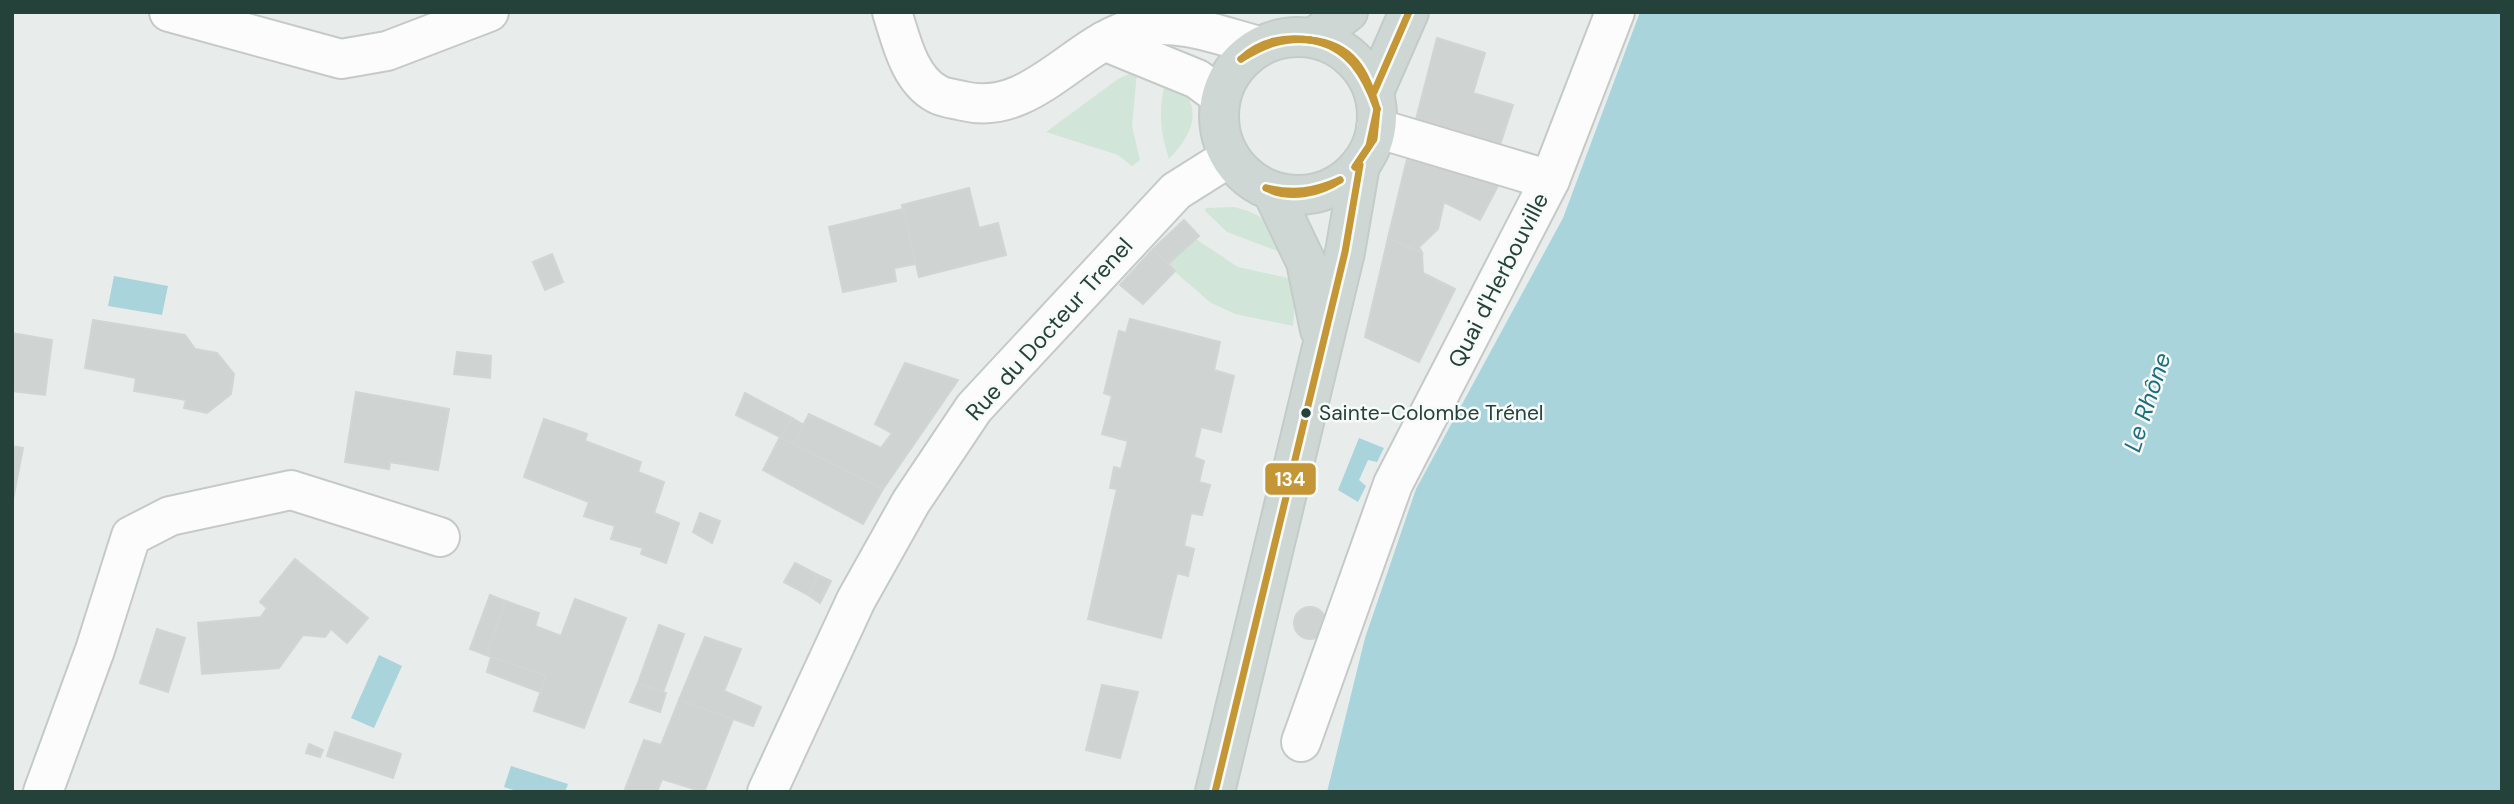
<svg xmlns="http://www.w3.org/2000/svg" width="2514" height="804" viewBox="0 0 2514 804" font-family="'DM Sans',sans-serif">
	<style>
		.green { fill: #d1e6d8 }
		.water { fill: #a9d4db }
		.building { fill: #cfd4d2; stroke: #d1d6d4; stroke-width: 2 }
		.lines { fill: none; stroke-linecap: round; stroke-linejoin: round }
		.minor-casing { stroke: #c5cac8; stroke-width: 42 }
		.major-casing { stroke: #c3ccc9; stroke-width: 42 }
		.minor { stroke: #fcfcfc; stroke-width: 38 }
		.major { stroke: #cfd7d5; stroke-width: 38 }
		.bus-1-casing { stroke: #f7fbf9; stroke-width: 12 }
		.bus-1 { stroke: #c49635; stroke-width: 7 }
		.bus-dot { fill: #24423a; stroke: #f7fbf9; stroke-width: 2.5 }
		.labels { text-anchor: middle; dominant-baseline: central; stroke-width: 5; stroke-linejoin: round; paint-order: stroke }
		.bus-label { font-size: 21px; fill: #24423a; stroke: #f7fbf9; text-anchor: start }
		.street-label { font-size: 23px; fill: #24423a; stroke: #f7fbf9 }
		.water-label { font-size: 24px; font-style: italic; fill: #1c6f80; stroke: #f7fbf9 }
		.line-badge { stroke: #f7fbf9; stroke-width: 2.5 }
		.badge-label { font-size: 19px; text-anchor: middle; font-weight: bold; fill: #fff }
	</style>
	<rect width="100%" height="100%" fill="#e8edeb"/>
	<g class="green">
		<path d="M 1131,73 L 1137,73 L 1132,126 L 1140,160 L 1132,166 L 1118,155 L 1046,132 L 1118,79 Z"/>
		<path d="M 1167,76 C 1204,103 1198,128 1169,159 C 1159,130 1158,105 1167,76 Z"/>
		<path d="M 1234,207 C 1267,215 1271,225 1285,254 L 1227,232 L 1205,211 L 1206,208 Z"/>
		<path d="M 1196,239 L 1238,267 L 1292,279 L 1295,300 L 1293,326 L 1235,314 L 1211,303 L 1167,265 Z"/>
	</g>
	<g class="water">
		<path d="M 1640,12 L 2502,12 L 2502,792 L 1327,792 L 1365,638 L 1416,489 L 1563,218 Z"/>
		<path d="M 114,276 L 168,286 L 162,315 L 108,306 Z"/>
		<path d="M 1359,438 L 1384,448 L 1377,462 L 1368,460 L 1359,480 L 1366,486 L 1358,502 L 1338,490 Z"/>
		<path d="M 379,655 L 402,666 L 374,728 L 351,718 Z"/>
		<path d="M 511,766 L 568,784 L 565,792 L 520,792 L 504,787 Z"/>
	</g>
	<g class="building">
		<path d="M 1437,38 L 1485,53 L 1473,93 L 1513,105 L 1498,151 L 1415,123 Z"/>
		<path d="M 1407,159 L 1499,184 L 1480,220 L 1444,202 L 1438,229 L 1419,247 L 1422,253 L 1388,238 Z"/>
		<path d="M 969,188 L 979,228 L 998,223 L 1006,255 L 919,277 L 902,205 Z"/>
		<path d="M 903,209 L 916,264 L 894,268 L 896,281 L 843,292 L 829,227 Z"/>
		<path d="M 1184,220 L 1199,236 L 1167,265 L 1153,249 Z"/>
		<path d="M 1388,238 L 1422,253 L 1423,273 L 1455,289 L 1419,362 L 1365,337 Z"/>
		<path d="M 1153,249 L 1175,271 L 1143,304 L 1120,285 Z"/>
		<path d="M 552,254 L 563,282 L 545,290 L 533,262 Z"/>
		<path d="M 1130,319 L 1220,342 L 1214,370 L 1234,376 L 1221,432 L 1201,427 L 1194,457 L 1204,461 L 1199,482 L 1210,485 L 1202,515 L 1191,513 L 1184,546 L 1194,549 L 1188,576 L 1177,573 L 1161,638 L 1088,619 L 1117,489 L 1110,488 L 1114,467 L 1121,469 L 1128,441 L 1102,434 L 1112,396 L 1104,393 L 1119,331 L 1126,333 Z"/>
		<path d="M 93,320 L 185,335 L 195,349 L 217,353 L 234,374 L 231,394 L 207,413 L 184,408 L 186,400 L 134,391 L 136,378 L 85,368 Z"/>
		<path d="M 12,333 L 52,340 L 45,395 L 12,391 Z"/>
		<path d="M 457,352 L 491,356 L 490,378 L 454,374 Z"/>
		<path d="M 905,363 L 958,380 L 883,489 L 793,444 L 809,414 L 881,448 L 892,433 L 875,424 Z"/>
		<path d="M 356,392 L 449,409 L 438,470 L 390,462 L 389,469 L 345,462 Z"/>
		<path d="M 745,393 L 792,418 L 780,437 L 736,415 Z"/>
		<path d="M 792,418 L 804,425 L 793,444 L 780,437 Z"/>
		<path d="M 544,419 L 587,434 L 585,441 L 641,462 L 638,472 L 664,482 L 654,513 L 679,523 L 666,563 L 641,554 L 643,548 L 611,539 L 615,526 L 584,516 L 589,502 L 524,477 Z"/>
		<path d="M 780,437 L 883,489 L 863,524 L 763,470 Z"/>
		<path d="M 12,446 L 23,448 L 12,505 Z"/>
		<path d="M 700,513 L 720,521 L 712,543 L 693,532 Z"/>
		<path d="M 295,559 L 368,618 L 347,643 L 331,629 L 325,637 L 303,635 L 279,668 L 202,674 L 198,623 L 261,617 L 267,608 L 260,602 Z"/>
		<path d="M 795,563 L 818,575 L 808,595 L 784,582 Z"/>
		<path d="M 818,575 L 831,581 L 820,603 L 808,595 Z"/>
		<path d="M 490,595 L 506,601 L 486,655 L 470,649 Z"/>
		<path d="M 575,599 L 626,618 L 584,728 L 534,711 L 546,676 L 486,655 L 506,601 L 539,613 L 535,626 L 561,636 Z"/>
		<circle cx="1310" cy="623" r="16"/>
		<path d="M 659,625 L 684,634 L 663,692 L 638,683 Z"/>
		<path d="M 157,629 L 185,638 L 168,692 L 140,683 Z"/>
		<path d="M 705,637 L 741,649 L 724,691 L 761,707 L 753,726 L 679,700 Z"/>
		<path d="M 491,657 L 546,676 L 540,692 L 487,672 Z"/>
		<path d="M 638,683 L 666,693 L 660,712 L 630,702 Z"/>
		<path d="M 1102,685 L 1138,692 L 1120,758 L 1086,750 Z"/>
		<path d="M 679,700 L 733,719 L 704,792 L 662,779 L 657,792 L 624,792 L 644,740 L 661,745 Z"/>
		<path d="M 335,732 L 401,754 L 393,778 L 327,756 Z"/>
		<path d="M 309,744 L 323,750 L 320,757 L 306,753 Z"/>
	</g>
	<g class="lines">
		<defs>
			<g id="minor">
				<path d="M 169,12 L 341,59 L 387,51 L 489,12"/>
				<path d="M 892,12 C 901,40 909,79 937,94 C 944,98 955,99 963,101 C 1032,118 1076,41 1139,27 C 1180,19 1221,36 1259,46"/>
				<path d="M 1104,41 L 1197,79 L 1220,96"/>
				<path d="M 1376,128 L 1550,180"/>
				<path d="M 1301,742 L 1393,484 L 1550,180 L 1615,12"/>
				<path d="M 43,792 L 95,650 L 131,536 L 170,516 L 291,490 L 440,537"/>
				<path d="M 767,792 L 856,600 L 911,502 L 974,408 L 1176,191 L 1230,157"/>
			</g>
			<g id="major">
				<circle cx="1298" cy="116" r="79"/>
				<path d="M 1313,38 L 1348,12"/>
				<path d="M 1374,92 L 1409,12"/>
				<path d="M 1272,191 L 1306,262 L 1320,330"/>
				<path d="M 1215,792 L 1345,252 L 1360,165"/>
			</g>
		</defs>
		<use href="#minor" class="minor-casing"/>
		<use href="#major" class="major-casing"/>
		<use href="#minor" class="minor"/>
		<use href="#major" class="major"/>
		<defs>
			<g id="bus-1">
				<path d="M 1310,40 C 1353,44 1367,72 1377,109"/>
				<path d="M 1310,40 C 1349,46 1365,76 1377,109"/>
				<path d="M 1241,59 C 1260,41 1285,36 1310,40"/>
				<path d="M 1241,59 C 1264,45 1283,37 1310,40"/>
				<path d="M 1374,92 L 1409,12"/>
				<path d="M 1355,167 L 1369,146 L 1377,109"/>
				<path d="M 1355,167 L 1374,139 L 1377,109"/>
				<path d="M 1266,188 C 1294,194 1313,192 1340,180"/>
				<path d="M 1266,188 C 1289,200 1319,194 1340,180"/>
				<path d="M 1215,792 L 1345,252 L 1360,165"/>
			</g>
		</defs>
		<use href="#bus-1" class="bus-1-casing"/>
		<use href="#bus-1" class="bus-1"/>
	</g>
	<circle class="bus-dot" cx="1306" cy="413" r="6"/>
	<g class="labels">
		<g class="bus-label">
			<text x="1319" y="413">Sainte-Colombe Trénel</text>
		</g>
		<g class="street-label">
			<text transform="translate(1498 280) rotate(-63)">Quai d'Herbouville</text>
			<text transform="translate(1049 329) rotate(-48)">Rue du Docteur Trenel</text>
		</g>
		<g class="water-label">
			<text transform="translate(2147 402) rotate(-72)">Le Rhône</text>
		</g>
	</g>
	<rect class="line-badge" x="1264" y="462" width="53" height="34" rx="7" fill="#c49635"/>
	<g class="badge-label">
		<text x="1290" y="486">134</text>
	</g>
	<rect width="2514" height="804" fill="none" stroke="#24423a" stroke-width="28"/>
</svg>
